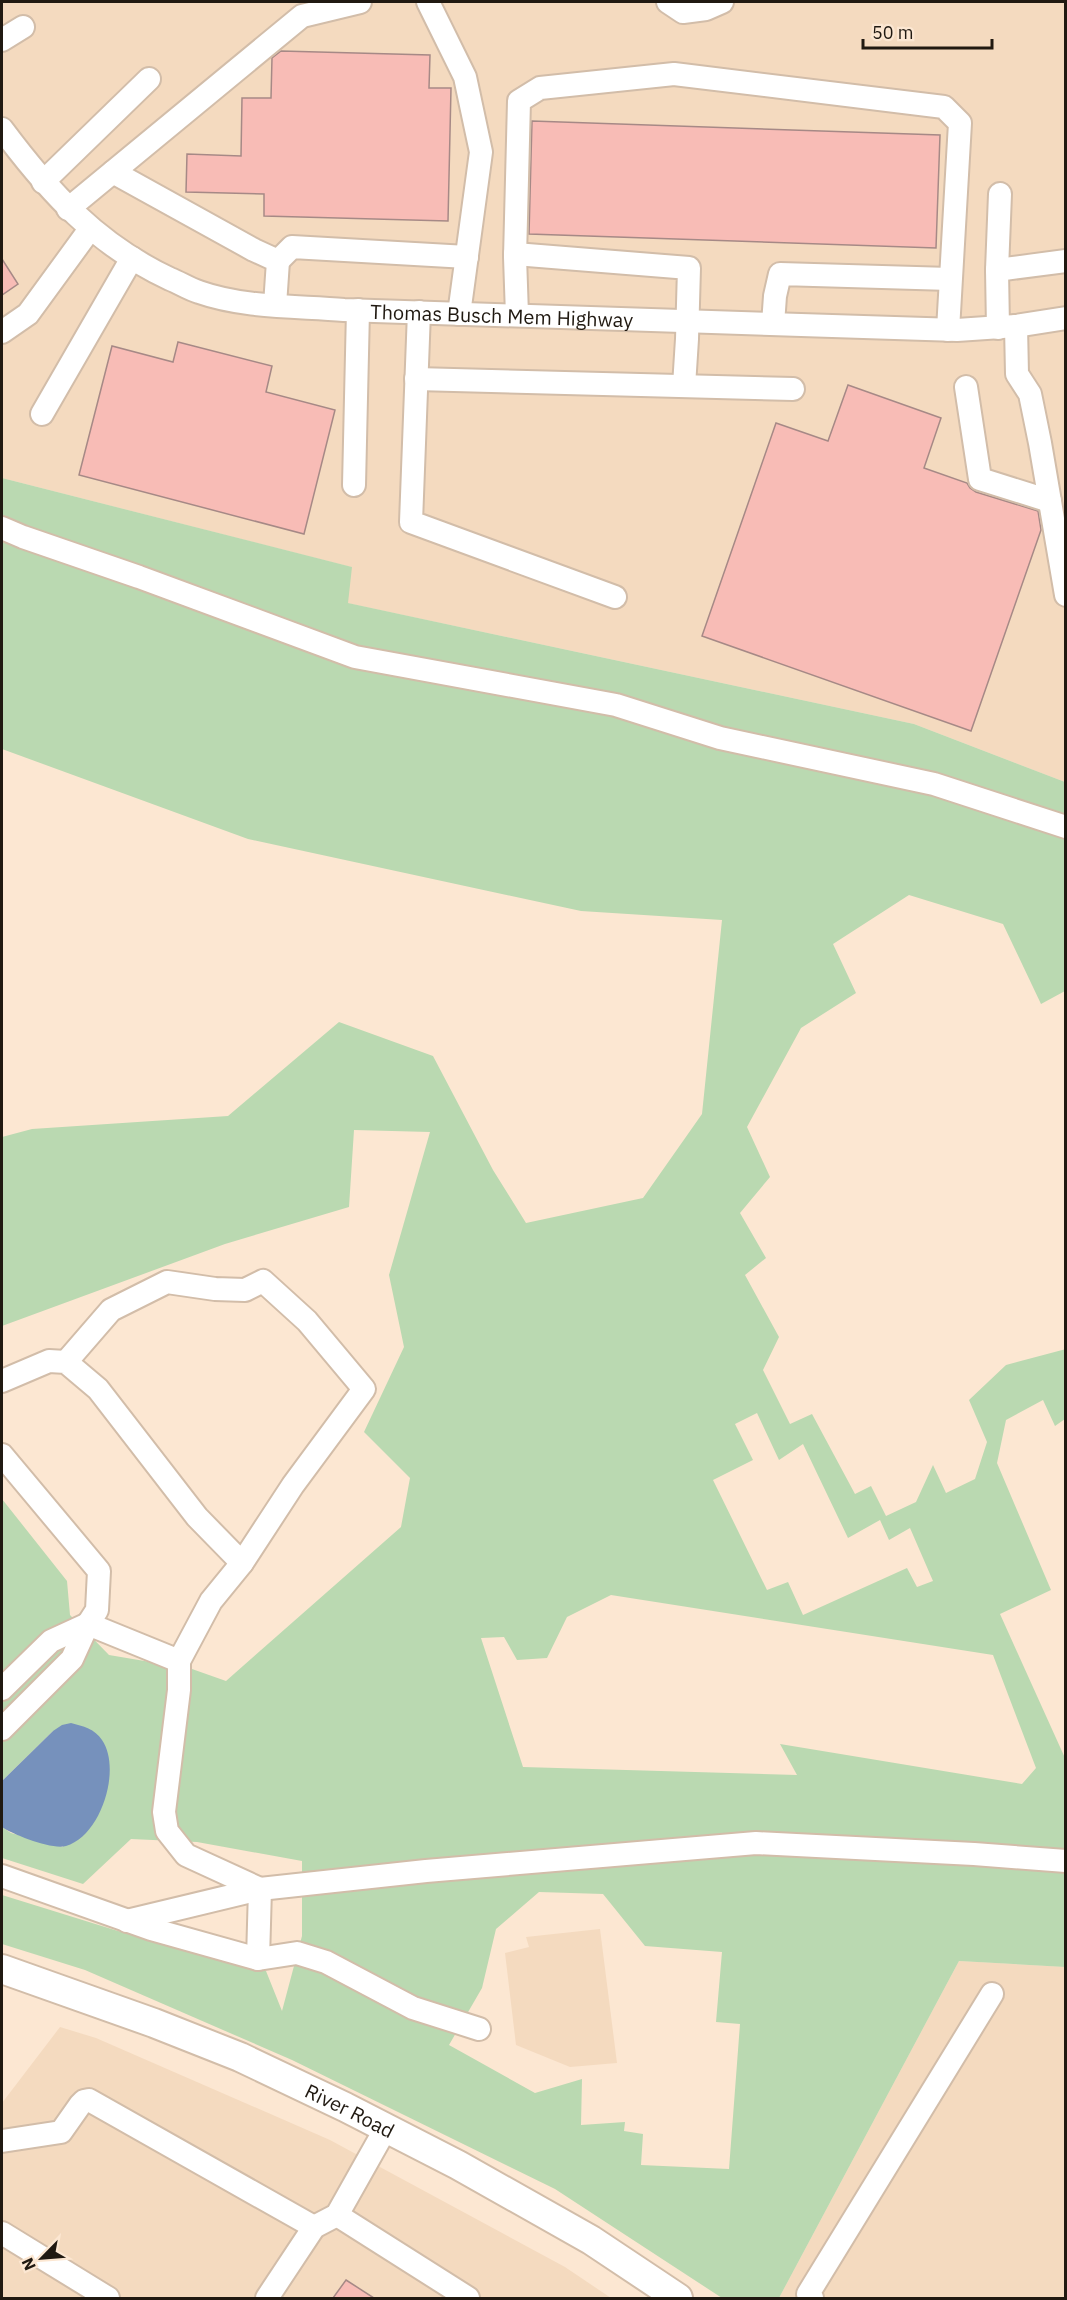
<svg xmlns="http://www.w3.org/2000/svg" width="1067" height="2300" viewBox="0 0 1067 2300" font-family="'IBM Plex Sans',sans-serif">
	<style>
		.built { fill: #f4dabf }
		.green { fill: #bad9b1; fill-rule: evenodd }
		.water { fill: #7691bc }
		.building { fill: #f8bcb6; stroke: #a68986; stroke-width: 1.5 }
		.lines { fill: none; stroke-linecap: round; stroke-linejoin: round }
		.minor-casing { stroke: #d2bda9; stroke-width: 26 }
		.major-casing { stroke: #d2bda9; stroke-width: 32 }
		.minor { stroke: #fff; stroke-width: 22 }
		.major { stroke: #fff; stroke-width: 28 }
		.labels { text-anchor: middle; dominant-baseline: central; stroke-width: 5; stroke-linejoin: round; paint-order: stroke }
		.street-label { font-size: 20px; fill: #201911; stroke: #fce7d2 }
	</style>
	<rect width="100%" height="100%" fill="#fce7d2"/>
	<g class="built">
		<path d="M 2,2 L 1065,2 L 1065,782 L 914,724 L 347,603 L 351,567 L 2,478 Z"/>
		<path d="M 600,1929 L 617,2063 L 570,2067 L 516,2045 L 505,1953 L 529,1947 L 526,1937 Z"/>
		<path d="M 959,1961 L 1065,1967 L 1065,2298 L 779,2298 Z"/>
		<path d="M 60,2027 L 96,2038 L 330,2140 L 565,2267 L 611,2298 L 2,2298 L 2,2103 Z"/>
	</g>
	<path class="green" d="M 2,478 L 352,567 L 348,603 L 914,724 L 1065,782 L 1065,991 L 1041,1004 L 1003,924 L 909,895 L 833,944 L 856,993 L 801,1028 L 747,1127 L 770,1177 L 740,1213 L 766,1258 L 745,1275 L 779,1337 L 763,1370 L 790,1424 L 812,1414 L 855,1494 L 871,1486 L 886,1516 L 916,1502 L 933,1465 L 946,1493 L 975,1479 L 987,1442 L 969,1400 L 1006,1365 L 1066,1349 L 1065,1419 L 1055,1426 L 1043,1400 L 1006,1420 L 997,1463 L 1051,1590 L 1000,1614 L 1065,1758 L 1065,1967 L 959,1961 L 779,2298 L 722,2298 L 555,2189 L 292,2060 L 85,1970 L 2,1944 L 2,1895 L 118,1931 L 266,1971 L 282,2011 L 302,1936 L 302,1861 L 197,1842 L 131,1839 L 83,1884 L 2,1858 L 2,1827 L 11,1833 L 63,1847 L 53,1731 L 2,1781 L 2,1499 L 67,1581 L 70,1615 L 109,1655 L 192,1669 L 226,1681 L 401,1527 L 410,1478 L 364,1432 L 404,1347 L 389,1275 L 430,1132 L 354,1130 L 349,1207 L 225,1244 L 2,1326 L 2,1137 L 32,1129 L 228,1116 L 339,1022 L 433,1056 L 493,1170 L 526,1223 L 643,1198 L 702,1114 L 722,920 L 581,911 L 248,839 L 2,749 ZM 757,1413 L 779,1460 L 803,1444 L 848,1538 L 880,1520 L 889,1540 L 910,1528 L 933,1581 L 917,1587 L 907,1568 L 803,1615 L 788,1582 L 767,1590 L 713,1480 L 753,1460 L 735,1424 ZM 611,1595 L 993,1655 L 1036,1768 L 1022,1784 L 780,1744 L 797,1775 L 523,1767 L 481,1638 L 504,1637 L 517,1660 L 547,1658 L 567,1617 ZM 539,1892 L 603,1894 L 645,1946 L 722,1952 L 716,2022 L 740,2024 L 729,2169 L 641,2165 L 643,2134 L 624,2131 L 625,2122 L 581,2125 L 582,2079 L 535,2093 L 449,2045 L 482,1988 L 496,1929 Z"/>
	<path class="water" d="M 71,1723 C 83,1726 95,1729 102,1740 C 122,1769 101,1836 66,1846 C 52,1850 14,1835 2,1827 L 2,1781 L 53,1731 L 62,1725 Z"/>
	<g class="building">
		<path d="M 281,51 L 430,55 L 429,88 L 451,88 L 448,221 L 264,216 L 264,194 L 186,192 L 187,154 L 241,156 L 242,98 L 271,98 L 272,58 Z"/>
		<path d="M 532,121 L 940,135 L 936,248 L 529,234 Z"/>
		<path d="M 2,259 L 18,284 L 2,295 Z"/>
		<path d="M 178,342 L 272,366 L 266,392 L 335,410 L 304,534 L 79,475 L 112,346 L 173,362 Z"/>
		<path d="M 848,385 L 941,418 L 924,468 L 967,483 L 970,488 L 976,492 L 1038,511 L 1041,530 L 971,731 L 702,636 L 776,423 L 828,441 Z"/>
		<path d="M 346,2280 L 374,2298 L 333,2298 Z"/>
	</g>
	<g class="lines">
		<defs>
			<g id="minor">
				<path d="M 428,2 L 465,77 L 481,152 L 459,314"/>
				<path d="M 668,2 L 683,12 L 706,9 L 722,2"/>
				<path d="M 2,40 L 23,27"/>
				<path id="s1" d="M 2,129 C 49,192 97,245 170,279 C 180,283 189,289 199,292 C 244,308 297,306 344,310 L 957,330 L 1016,326 L 1066,318"/>
				<path d="M 113,172 L 254,250 L 278,261 L 275,305"/>
				<path d="M 43,182 L 149,79"/>
				<path d="M 68,209 L 302,16 L 360,2"/>
				<path d="M 515,254 L 689,268 L 687,339 L 684,386"/>
				<path d="M 278,261 L 292,247 L 467,257"/>
				<path d="M 997,270 L 1000,194"/>
				<path d="M 419,312 L 411,522 L 615,597"/>
				<path d="M 517,315 L 515,257 L 519,101 L 540,88 L 674,74 L 944,107 L 960,123 L 948,330"/>
				<path d="M 773,324 L 775,296 L 780,274 L 950,279"/>
				<path d="M 1016,326 L 1017,374 L 1030,394 L 1040,443 L 1066,595"/>
				<path d="M 998,328 L 997,270 L 1066,261"/>
				<path d="M 2,332 L 28,314 L 90,229"/>
				<path d="M 416,379 L 793,389"/>
				<path d="M 966,387 L 980,479 L 1050,501"/>
				<path d="M 42,414 L 132,258"/>
				<path d="M 354,485 L 358,310"/>
				<path d="M 2,528 L 23,537 L 139,577 L 355,657 L 616,705 L 720,738 L 934,784 L 1066,827"/>
				<path d="M 66,1362 L 111,1310 L 167,1282 L 215,1289 L 245,1290 L 263,1281 L 307,1321 L 364,1389 L 293,1485 L 242,1563 L 211,1601 L 179,1661 L 179,1690 L 164,1812 L 167,1831 L 186,1855 L 260,1889 L 258,1959"/>
				<path d="M 2,1381 L 49,1361 L 66,1362 L 98,1389 L 197,1517 L 242,1563"/>
				<path d="M 2,1455 L 99,1571 L 97,1610 L 88,1624 L 72,1659 L 2,1729"/>
				<path d="M 2,1689 L 51,1641 L 88,1624 L 179,1661"/>
				<path d="M 2,1876 L 151,1929 L 258,1959 L 297,1953 L 326,1962 L 413,2008 L 479,2029"/>
				<path d="M 127,1921 L 260,1889 L 426,1871 L 756,1843 L 974,1854 L 1066,1861"/>
				<path d="M 2,2141 L 61,2132 L 80,2105 L 84,2101 L 89,2100 L 314,2227"/>
				<path d="M 337,2215 L 468,2298"/>
				<path d="M 2,2233 L 108,2298"/>
				<path d="M 267,2298 L 314,2227 L 337,2215 L 386,2128"/>
				<path d="M 812,2298 L 808,2294 L 992,1994"/>
			</g>
			<g id="major">
				<path id="s2" d="M 2,1969 L 154,2023 L 240,2057 L 345,2107 L 458,2165 L 591,2240 L 678,2298"/>
			</g>
		</defs>
		<use href="#minor" class="minor-casing"/>
		<use href="#major" class="major-casing"/>
		<use href="#minor" class="minor"/>
		<use href="#major" class="major"/>
	</g>
	<g class="labels">
		<g class="street-label">
			<text stroke="none"><textPath href="#s1" startOffset="564">Thomas Busch Mem Highway</textPath></text>
			<text stroke="none"><textPath href="#s2" startOffset="376">River Road</textPath></text>
		</g>
	</g>
	<rect width="1067" height="2300" fill="none" stroke="#201911" stroke-width="6"/>
	<g transform="translate(42 2258) rotate(245)" stroke="#fce7d2" stroke-width="4.5" paint-order="stroke">
	<path d="M0-4.5L10 22L0 15L-10 22Z" fill="#201911"/>
	<text y="-9" font-size="16" font-weight="bold" text-anchor="middle" fill="#201911">N</text>
	</g>
	<path d="M863 39v9h129v-9" fill="none" stroke="#201911" stroke-width="3"/>
	<text x="872" y="39" font-size="18" fill="#201911" stroke="#fce7d2" stroke-width="4.5" paint-order="stroke">50 m</text>
</svg>
